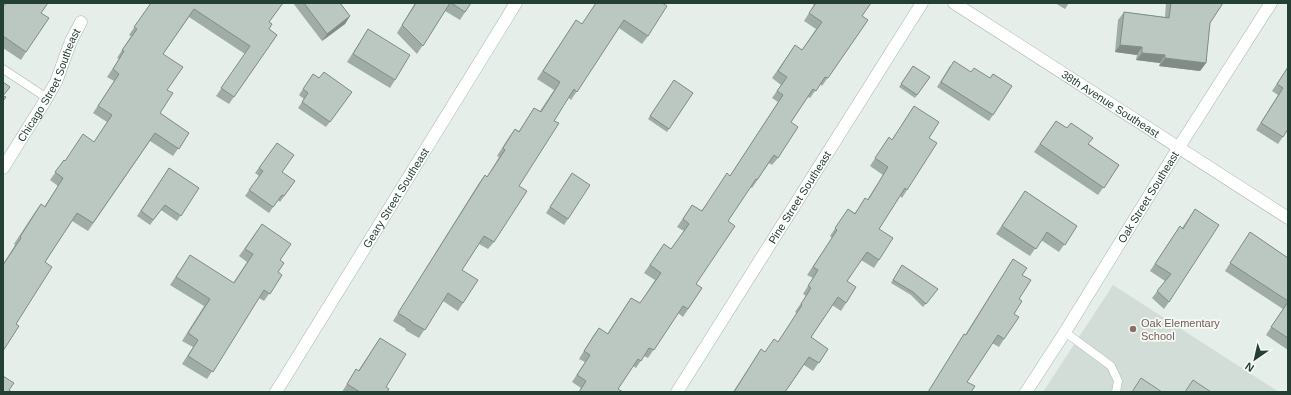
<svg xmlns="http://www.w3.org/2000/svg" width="1291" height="395" viewBox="0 0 1291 395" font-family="Helvetica,sans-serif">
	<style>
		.built { fill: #d3ddd7 }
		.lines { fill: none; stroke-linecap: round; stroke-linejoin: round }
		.service-casing { stroke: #a7b6ae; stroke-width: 9 }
		.minor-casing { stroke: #a7b6ae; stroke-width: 13 }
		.tertiary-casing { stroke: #a7b6ae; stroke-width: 13 }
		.service { stroke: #fff; stroke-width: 8 }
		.minor { stroke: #fff; stroke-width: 12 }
		.tertiary { stroke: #fff; stroke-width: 12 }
		.wall { fill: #a0aca6 }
		.shaded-wall { fill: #828c87 }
		.building { fill: #bac8c1; stroke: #828c87 }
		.education-dot { fill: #8d6e63; stroke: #f5faf7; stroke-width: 1.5 }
		.labels { text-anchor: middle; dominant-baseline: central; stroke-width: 3.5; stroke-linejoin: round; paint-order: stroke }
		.street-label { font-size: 11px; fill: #243f34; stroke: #f5faf7 }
		.education-label { font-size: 11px; fill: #785e54; stroke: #f5faf7; text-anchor: start }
	</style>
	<rect width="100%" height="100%" fill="#e5eee8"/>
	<path class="built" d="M 1113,285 L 1279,392 L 1043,392 Z"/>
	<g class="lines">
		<defs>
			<g id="service">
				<path d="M 3,69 L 47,98"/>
				<path d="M 1065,332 L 1111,366 L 1118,381 L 1116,392"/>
			</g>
			<g id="minor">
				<path id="s1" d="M 954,3 L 1288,218"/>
				<path id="s2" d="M 3,168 L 45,101 L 56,82 L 71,41 L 81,22"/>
				<path id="s3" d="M 677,392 L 922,3"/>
				<path id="s4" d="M 1026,392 L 1065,332 L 1179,147 L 1271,3"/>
			</g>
			<g id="tertiary">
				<path id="s5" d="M 276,392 L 516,3"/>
			</g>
		</defs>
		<use href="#service" class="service-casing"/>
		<use href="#minor" class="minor-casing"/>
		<use href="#tertiary" class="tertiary-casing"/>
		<use href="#service" class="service"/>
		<use href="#minor" class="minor"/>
		<use href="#tertiary" class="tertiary"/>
	</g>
	<g class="wall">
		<path d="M 151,3 L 283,3 L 269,22 L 269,29 L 277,35 L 229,104 L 216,96 L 245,54 L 189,17 L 163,54 L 167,90 L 160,113 L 189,133 L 173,156 L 150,141 L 88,231 L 72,221 L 45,262 L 3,351 L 3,264 L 15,245 L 14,244 L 35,212 L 41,204 L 44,207 L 58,186 L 50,180 L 64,160 L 65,161 L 94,142 L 107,122 L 93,113 L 114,81 L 107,77 L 119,59 L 117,58 L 131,36 L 129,35 Z"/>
		<path d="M 293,3 L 342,3 L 341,4 L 350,16 L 345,24 L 322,41 Z"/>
		<path d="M 415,3 L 471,3 L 460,20 L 445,11 L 417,54 L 397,33 Z"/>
		<path d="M 662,3 L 648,36 L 642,44 L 619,28 L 571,100 L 568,97 L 554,121 L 519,186 L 494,242 L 488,249 L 479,244 L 462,270 L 463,303 L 458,311 L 443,301 L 419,338 L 405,330 L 406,329 L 393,321 L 479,183 L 485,175 L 487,177 L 499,157 L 497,156 L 509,137 L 515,129 L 519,131 L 534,108 L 540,111 L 554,90 L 537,79 L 576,20 L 582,24 Z"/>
		<path d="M 811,3 L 871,3 L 862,16 L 868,20 L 822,86 L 820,84 L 810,98 L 808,97 L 791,122 L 778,158 L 772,165 L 769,163 L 752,188 L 750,187 L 728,221 L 696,284 L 702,288 L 683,317 L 678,313 L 648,358 L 644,356 L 636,368 L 633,366 L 618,389 L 623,392 L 579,392 L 581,388 L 572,382 L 585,362 L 579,359 L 593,336 L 599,328 L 607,334 L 631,298 L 640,303 L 655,280 L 644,273 L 664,244 L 671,249 L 684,231 L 677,227 L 692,205 L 701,211 L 730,176 L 778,102 L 772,98 L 781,85 L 772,78 L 795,45 L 802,50 L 816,29 L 804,21 L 814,5 Z"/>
		<path d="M 1055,3 L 1069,3 L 1065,9 Z"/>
		<path d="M 1166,3 L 1223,3 L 1210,23 L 1206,63 L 1200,71 L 1159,66 L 1160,63 L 1136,60 L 1137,55 L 1115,52 L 1118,20 L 1124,12 L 1165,17 Z"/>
		<path d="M 3,7 L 41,13 L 26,52 L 21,60 L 3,48 Z"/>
		<path d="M 368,29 L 395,80 L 390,88 L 347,62 Z"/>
		<path d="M 913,66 L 930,77 L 915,98 L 899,87 Z"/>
		<path d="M 950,66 L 971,72 L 990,78 L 993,74 L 1012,86 L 989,121 L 937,87 Z"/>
		<path d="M 1288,67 L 1288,129 L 1278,144 L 1256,130 L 1278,95 L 1272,91 Z"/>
		<path d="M 313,74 L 319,78 L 352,92 L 326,127 L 298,108 L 304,99 L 299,95 Z"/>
		<path d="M 674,80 L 693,93 L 667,132 L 648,119 Z"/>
		<path d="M 914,106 L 929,138 L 907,190 L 902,198 L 900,196 L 879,229 L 879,260 L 874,268 L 861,260 L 847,281 L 856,287 L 841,311 L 832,305 L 811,337 L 828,349 L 813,371 L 804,365 L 785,392 L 733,392 L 761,349 L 765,352 L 778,342 L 797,313 L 795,312 L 806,296 L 803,294 L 813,278 L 807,275 L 832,238 L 830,236 L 848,209 L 855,213 L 865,198 L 867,200 L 883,175 L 870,166 L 889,137 L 892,140 Z"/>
		<path d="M 1056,121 L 1119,165 L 1098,195 L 1034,152 Z"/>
		<path d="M 277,143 L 282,172 L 295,181 L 280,202 L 278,200 L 269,213 L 245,196 L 259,176 L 255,173 Z"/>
		<path d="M 169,168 L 199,188 L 177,221 L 161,210 L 150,225 L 137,216 Z"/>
		<path d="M 568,179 L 568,219 L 564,225 L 546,213 Z"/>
		<path d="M 1025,191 L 1077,226 L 1059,252 L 1041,240 L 1030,256 L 996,234 Z"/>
		<path d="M 1195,209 L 1169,302 L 1164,309 L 1152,298 L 1165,281 L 1150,271 L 1180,226 L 1182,228 Z"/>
		<path d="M 262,224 L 280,260 L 278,272 L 282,275 L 264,301 L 259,298 L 207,379 L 182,364 L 193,347 L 182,341 L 204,306 L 170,285 L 190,255 L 233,283 L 247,262 L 239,256 Z"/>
		<path d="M 1250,232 L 1288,258 L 1288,350 L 1266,335 L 1283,309 L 1225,271 Z"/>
		<path d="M 1013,259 L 1022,275 L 1019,299 L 1004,339 L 999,347 L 992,343 L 967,382 L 971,392 L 928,392 L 959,342 L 964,334 L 965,335 Z"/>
		<path d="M 902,265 L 938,289 L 923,307 L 911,295 L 891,283 Z"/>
		<path d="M 380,338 L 386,387 L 387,392 L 342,392 L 356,369 L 358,371 Z"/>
	</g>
	<g class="shaded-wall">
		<path d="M 350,16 L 345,24 L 322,41 L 327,34 Z"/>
		<path d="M 1120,45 L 1142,47 L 1137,55 L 1115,52 Z"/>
		<path d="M 1142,53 L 1165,55 L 1160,63 L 1136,60 Z"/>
		<path d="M 1165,58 L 1206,63 L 1200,71 L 1159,66 Z"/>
	</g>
	<g class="building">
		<path d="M 6,3 L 48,3 L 41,13 L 49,18 L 26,52 L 3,36 L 3,7 Z"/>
		<path d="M 151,3 L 283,3 L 269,22 L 272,24 L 269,29 L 277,35 L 234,97 L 221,88 L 250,46 L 194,9 L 163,54 L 183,67 L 167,90 L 173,93 L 160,113 L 189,133 L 179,149 L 155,133 L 93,223 L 77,213 L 45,262 L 52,267 L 16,324 L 19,326 L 3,351 L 3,265 L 21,238 L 20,237 L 41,204 L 45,207 L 63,178 L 55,172 L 64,160 L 65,161 L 83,134 L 94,142 L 112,115 L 98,106 L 119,74 L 113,69 L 124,51 L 122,50 L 137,29 L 134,27 Z"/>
		<path d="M 304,3 L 340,3 L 350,16 L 327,34 Z"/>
		<path d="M 416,3 L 450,3 L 423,46 L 402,25 Z"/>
		<path d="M 451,3 L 471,3 L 465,12 Z"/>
		<path d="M 596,3 L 662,3 L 667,6 L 648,36 L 624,20 L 577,92 L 574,89 L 554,121 L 559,123 L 519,186 L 527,191 L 494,242 L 484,236 L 462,270 L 478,280 L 463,303 L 448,293 L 425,330 L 411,322 L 411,321 L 398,313 L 485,175 L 487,177 L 505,150 L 503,148 L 515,129 L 519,132 L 534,108 L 541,112 L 560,82 L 543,71 L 576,20 L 582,24 Z"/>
		<path d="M 816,3 L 871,3 L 862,16 L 868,20 L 828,78 L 825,77 L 816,91 L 813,89 L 791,122 L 798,127 L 778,158 L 774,155 L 757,180 L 756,179 L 728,221 L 735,226 L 696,284 L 702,288 L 688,309 L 683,306 L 654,350 L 649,348 L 641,361 L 638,359 L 618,389 L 623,392 L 579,392 L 586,381 L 577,375 L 590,355 L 584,351 L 599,328 L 608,334 L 631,298 L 640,303 L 661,273 L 650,265 L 664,244 L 671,249 L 689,224 L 683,219 L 692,205 L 702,211 L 727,173 L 730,176 L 783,95 L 777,91 L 787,77 L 778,71 L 795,45 L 802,50 L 822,22 L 809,13 Z"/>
		<path d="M 1171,3 L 1223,3 L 1210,23 L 1206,63 L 1165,58 L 1165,55 L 1142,53 L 1142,47 L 1120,45 L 1124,12 L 1169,18 Z"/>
		<path d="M 368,29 L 410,55 L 395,80 L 353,54 Z"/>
		<path d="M 954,61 L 971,72 L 974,68 L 990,78 L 993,74 L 1012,86 L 993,115 L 941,82 Z"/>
		<path d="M 913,66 L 930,77 L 917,95 L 901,84 Z"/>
		<path d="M 1288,67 L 1288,129 L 1283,137 L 1261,123 L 1283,88 L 1277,84 Z"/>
		<path d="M 324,72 L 352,92 L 330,122 L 302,102 L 308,93 L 303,89 L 313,74 L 319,78 Z"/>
		<path d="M 674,80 L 693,93 L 669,129 L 650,116 Z"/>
		<path d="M 3,82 L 10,87 L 3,96 L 6,97 L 3,101 Z"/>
		<path d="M 914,106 L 939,122 L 929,138 L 937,143 L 907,190 L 905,188 L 879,229 L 893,238 L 879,260 L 867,252 L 847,281 L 856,287 L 846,303 L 838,297 L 811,337 L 828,349 L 819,363 L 809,357 L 785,392 L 734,392 L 761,349 L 765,352 L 774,339 L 778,342 L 802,305 L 801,304 L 811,288 L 808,286 L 818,270 L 813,267 L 837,230 L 835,228 L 848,209 L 855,214 L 865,198 L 868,200 L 888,167 L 875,158 L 889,137 L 892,140 Z"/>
		<path d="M 1056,121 L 1067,128 L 1071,123 L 1093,138 L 1088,144 L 1119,165 L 1104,188 L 1040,144 Z"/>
		<path d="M 277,143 L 294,155 L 282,172 L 295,181 L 284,196 L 282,195 L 273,207 L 249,190 L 263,171 L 259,168 Z"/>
		<path d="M 169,168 L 199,188 L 181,216 L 165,205 L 153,220 L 141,211 Z"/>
		<path d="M 572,173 L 590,185 L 568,219 L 550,207 Z"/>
		<path d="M 1025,191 L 1077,226 L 1065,245 L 1047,232 L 1036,249 L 1002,226 Z"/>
		<path d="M 1195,209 L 1219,225 L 1169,302 L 1157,291 L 1171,274 L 1155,264 L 1180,226 L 1183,229 Z"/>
		<path d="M 262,224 L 291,244 L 280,260 L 284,263 L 278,272 L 282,275 L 270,294 L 264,290 L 213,372 L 188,356 L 198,340 L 188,333 L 210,299 L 176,277 L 190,255 L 234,283 L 253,254 L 245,249 Z"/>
		<path d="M 1250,232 L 1288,258 L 1288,301 L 1230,263 Z"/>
		<path d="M 1013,259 L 1027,268 L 1022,275 L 1031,280 L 1019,299 L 1022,301 L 1014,314 L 1019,317 L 1004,339 L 998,335 L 967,382 L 975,386 L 971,392 L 928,392 L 964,334 L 966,335 Z"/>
		<path d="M 902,265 L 938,289 L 926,304 L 913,292 L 893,280 Z"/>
		<path d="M 1288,302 L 1288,338 L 1271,327 Z"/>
		<path d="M 380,338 L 406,354 L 386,387 L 389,389 L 387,392 L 360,392 L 347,384 L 356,369 L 359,371 Z"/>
		<path d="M 3,376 L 14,383 L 9,390 L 12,392 L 3,392 Z"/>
		<path d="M 1141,378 L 1162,392 L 1132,392 Z"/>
		<path d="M 1193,380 L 1211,392 L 1185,392 Z"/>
	</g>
	<circle class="education-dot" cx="1133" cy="329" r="4"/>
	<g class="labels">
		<g class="street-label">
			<text stroke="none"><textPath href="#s2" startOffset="95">Chicago Street Southeast</textPath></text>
			<text stroke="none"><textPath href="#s1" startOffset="186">38th Avenue Southeast</textPath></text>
			<text stroke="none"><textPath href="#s4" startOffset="230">Oak Street Southeast</textPath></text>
			<text stroke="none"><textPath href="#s5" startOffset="228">Geary Street Southeast</textPath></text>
			<text stroke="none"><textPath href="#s3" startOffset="230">Pine Street Southeast</textPath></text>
		</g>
		<g class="education-label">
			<text x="1141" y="323">Oak Elementary<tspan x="1141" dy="13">School</tspan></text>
		</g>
	</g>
	<rect width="1291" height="395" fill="none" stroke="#243f34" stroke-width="8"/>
	<g transform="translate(1255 359) rotate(214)" stroke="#f5faf7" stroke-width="3" paint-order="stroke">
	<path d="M0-3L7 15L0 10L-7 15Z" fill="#243f34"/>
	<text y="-6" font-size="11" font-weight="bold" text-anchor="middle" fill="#243f34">N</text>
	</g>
</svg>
